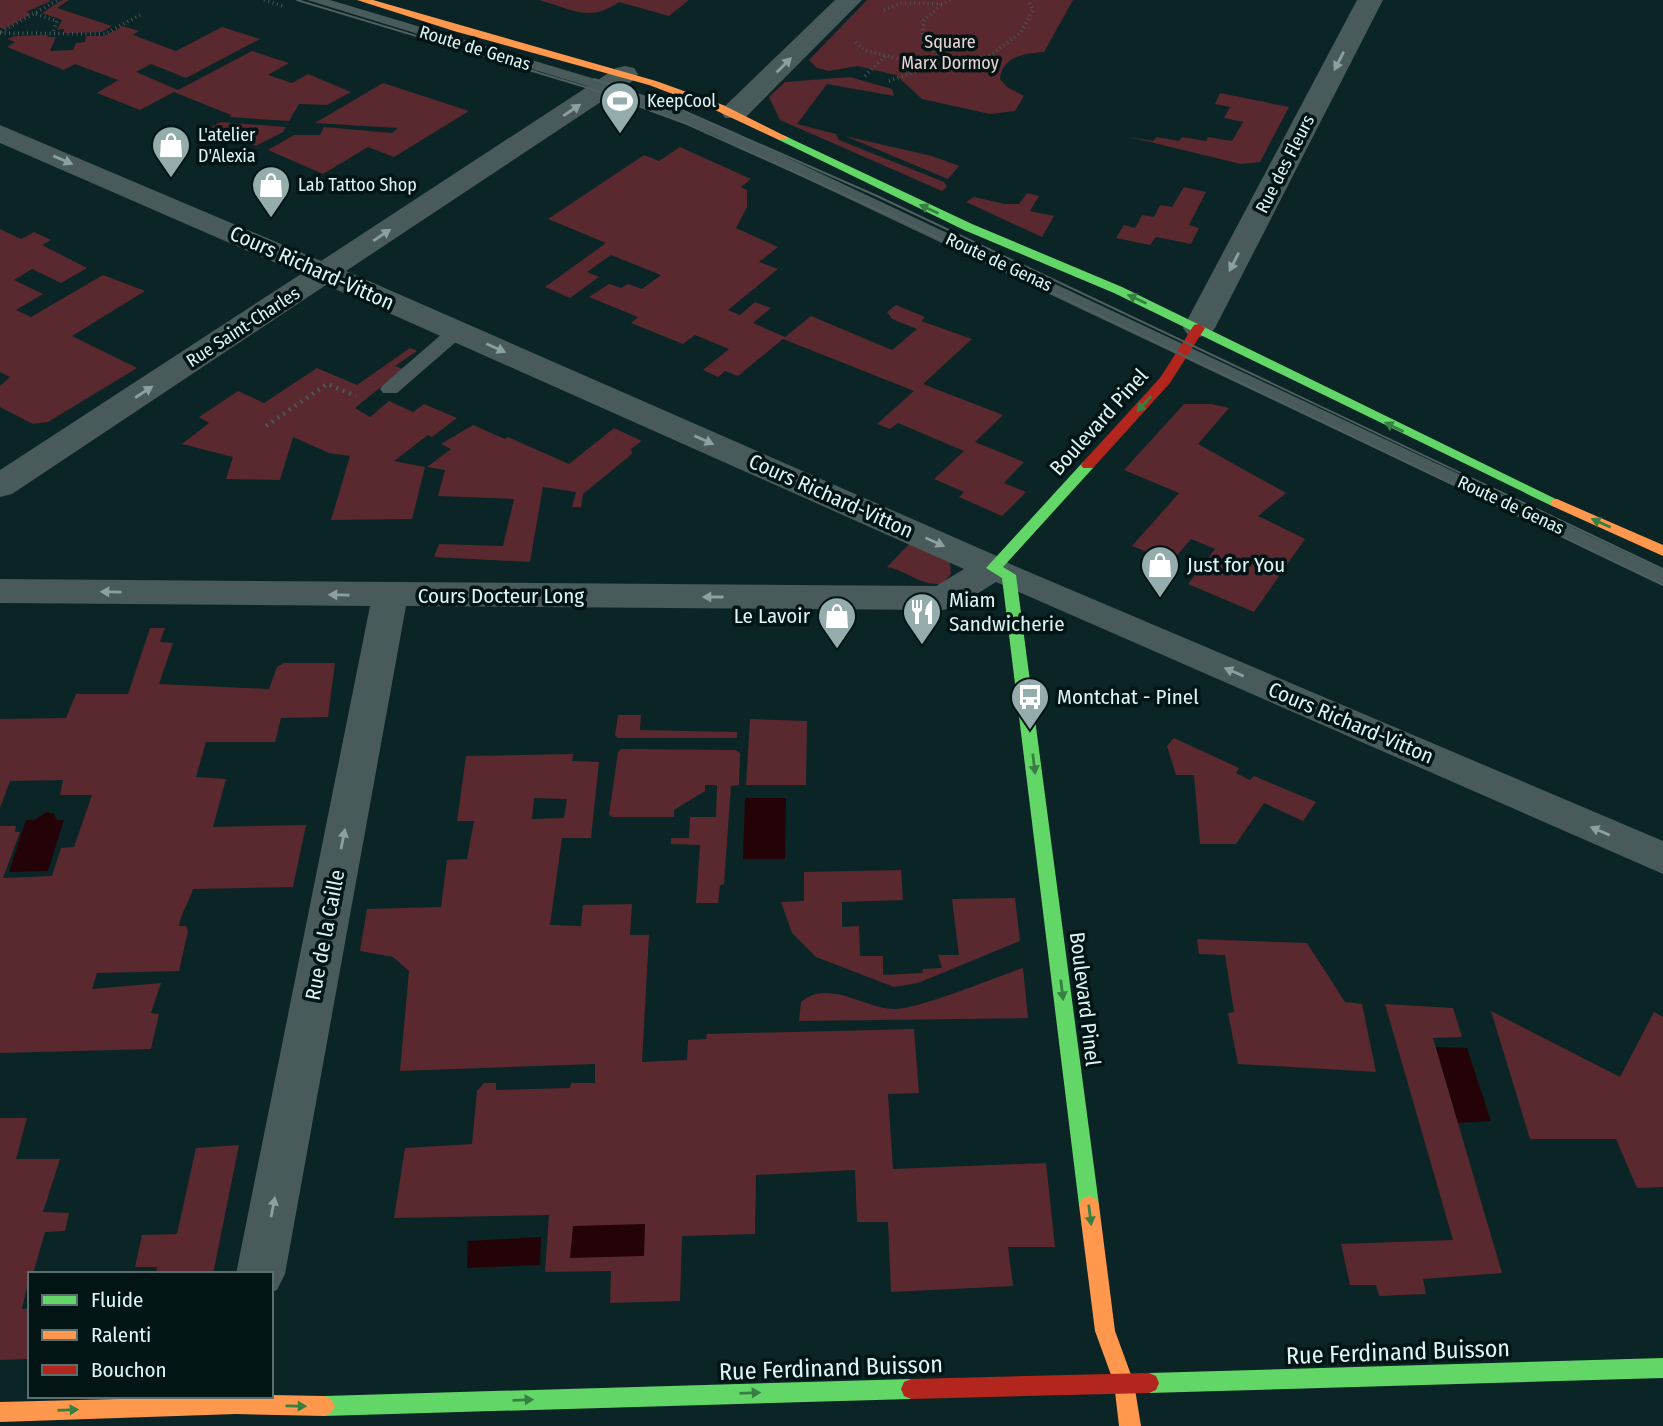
<svg xmlns="http://www.w3.org/2000/svg" width="1663" height="1426" viewBox="0 0 1663 1426" font-family="'Fira Sans Condensed',sans-serif">
	<style>
		.green { fill: #59292f; fill-rule: evenodd }
		.water { fill: #240308 }
		.lines { fill: none; stroke-linecap: round; stroke-linejoin: round }
		.path-far1 { stroke: #495858; stroke-width: 3.5; stroke-dasharray: 1 3.5; stroke-linecap: butt }
		.path { stroke: #495858; stroke-width: 4.5; stroke-dasharray: 2 5; stroke-linecap: butt }
		.lane { fill: #485a5a; fill-rule: evenodd }
		.street { fill: #485a5a; fill-rule: evenodd }
		.fast { fill: #63d668; fill-rule: evenodd }
		.slow { fill: #ff974d; fill-rule: evenodd }
		.jam { fill: #b3261e; fill-rule: evenodd }
		.tram { stroke: #506060; stroke-width: 2 }
		.oneway { fill: #8ca0a0 }
		.oneway2 { fill: #387f42 }
		.labels { text-anchor: middle; dominant-baseline: central; stroke-width: 7; stroke-linejoin: round; paint-order: stroke }
		.far-park-label { font-size: 18px; fill: #eed3d4; stroke: #031414 }
		.far-street-label { font-size: 18px; fill: #def5f5; stroke: #031414 }
		.far-poi-label { font-size: 18px; fill: #def5f5; stroke: #031414; text-anchor: start }
		.street-label { font-size: 21px; fill: #def5f5; stroke: #031414 }
		.poi-label { font-size: 21px; fill: #def5f5; stroke: #031414; text-anchor: start }
		.near-street-label { font-size: 24px; fill: #def5f5; stroke: #031414 }
	</style>
	<rect width="100%" height="100%" fill="#0b2425"/>
	<g class="green">
		<path d="M 0,0 L 48,0 L 51,1 L 26,12 L 31,14 L 4,29 L 0,28 Z"/>
		<path d="M 62,0 L 69,0 L 57,8 L 112,26 L 102,32 L 64,33 L 64,29 L 57,30 L 62,20 L 42,13 Z"/>
		<path d="M 539,0 L 689,0 L 669,16 L 619,2 C 590,23 571,9 539,0 Z"/>
		<path d="M 867,0 L 1073,0 L 1044,52 C 1026,53 1002,56 1000,79 L 1007,87 L 1024,96 L 1015,111 L 990,114 L 922,99 L 896,75 L 857,66 L 829,71 L 817,68 L 809,60 Z"/>
		<path d="M 123,26 L 139,31 L 133,35 L 176,51 L 222,27 L 260,39 L 186,78 L 151,64 L 136,72 L 178,90 L 252,51 L 289,63 L 268,75 L 292,83 L 308,74 L 351,92 L 327,105 L 299,104 L 289,121 L 230,117 L 231,115 L 174,92 L 140,110 L 97,93 L 118,80 L 75,64 L 64,70 L 7,47 L 15,42 L 7,39 L 15,36 L 48,35 L 47,37 L 56,37 L 50,51 L 73,50 L 76,43 L 85,42 L 86,36 L 104,36 Z"/>
		<path d="M 850,77 L 892,89 L 894,96 L 827,84 L 797,124 L 836,134 L 839,140 L 944,182 L 947,187 L 942,191 L 780,120 L 769,97 L 785,82 Z"/>
		<path d="M 383,83 L 469,111 L 394,157 L 368,147 L 323,174 L 268,150 L 294,135 L 320,135 L 324,127 L 392,133 L 398,128 L 315,123 Z"/>
		<path d="M 1220,93 L 1289,107 L 1260,162 L 1241,164 L 1129,137 L 1153,141 L 1157,137 L 1179,141 L 1182,137 L 1206,141 L 1208,137 L 1232,141 L 1243,122 L 1224,118 L 1230,107 L 1215,104 Z"/>
		<path d="M 220,122 L 286,127 L 283,132 L 256,146 L 210,128 Z"/>
		<path d="M 845,136 L 932,156 L 959,166 L 948,179 Z"/>
		<path d="M 680,147 L 751,179 L 741,187 L 747,190 L 747,207 L 736,228 L 778,247 L 759,262 L 778,269 L 728,310 L 740,315 L 755,302 L 771,308 L 753,323 L 785,337 L 811,316 L 892,350 L 917,329 L 892,319 L 887,312 L 896,305 L 925,317 L 921,321 L 972,339 L 923,384 L 1003,415 L 975,442 L 1024,462 L 1004,483 L 1026,492 L 1002,516 L 959,497 L 964,492 L 934,479 L 964,451 L 898,423 L 890,429 L 877,424 L 914,391 L 783,339 L 738,376 L 725,371 L 718,377 L 703,370 L 729,349 L 695,335 L 683,344 L 631,323 L 638,317 L 589,297 L 609,284 L 621,288 L 628,284 L 642,289 L 661,275 L 611,255 L 587,272 L 599,277 L 570,298 L 545,287 L 606,243 L 548,219 L 644,155 L 659,161 Z"/>
		<path d="M 1184,187 L 1206,192 L 1189,225 L 1199,228 L 1191,244 L 1156,237 L 1150,245 L 1116,238 L 1124,225 L 1135,228 L 1142,215 L 1154,217 L 1160,205 L 1172,207 Z"/>
		<path d="M 1027,193 L 1039,196 L 1030,211 L 1054,216 L 1042,237 L 966,202 L 974,197 L 1005,204 L 1019,204 Z"/>
		<path d="M 0,229 L 21,239 L 34,232 L 51,240 L 42,245 L 87,268 L 61,283 L 32,269 L 14,280 L 43,294 L 16,310 L 31,317 L 103,275 L 145,291 L 72,336 L 137,368 L 48,422 L 33,424 L 0,407 L 0,386 L 10,377 L 0,372 Z"/>
		<path d="M 410,348 L 417,351 L 395,366 L 403,369 L 355,408 L 370,417 L 389,401 L 413,412 L 424,404 L 457,418 L 432,437 L 428,435 L 394,461 L 425,467 L 412,519 L 331,520 L 350,456 L 329,453 L 293,437 L 280,480 L 226,479 L 233,457 L 182,444 L 209,423 L 199,417 L 238,391 L 264,403 L 317,368 L 357,385 Z"/>
		<path d="M 1184,404 L 1212,404 L 1229,408 L 1198,444 L 1286,493 L 1258,516 L 1305,539 L 1254,612 L 1188,584 L 1215,549 L 1191,539 L 1167,567 L 1143,557 L 1147,552 L 1132,546 L 1179,493 L 1124,470 Z"/>
		<path d="M 473,425 L 505,439 L 508,437 L 569,464 L 614,428 L 642,441 L 631,449 L 632,454 L 583,494 L 581,507 L 572,507 L 576,492 L 543,487 L 530,562 L 434,557 L 439,544 L 503,546 L 514,499 L 438,496 L 445,470 L 427,467 L 451,449 L 441,444 Z"/>
		<path d="M 911,542 L 950,562 L 951,574 L 942,584 C 917,585 911,572 887,567 Z"/>
		<path d="M 150,628 L 165,628 L 160,642 L 173,643 L 159,684 L 269,689 L 277,667 L 284,663 L 335,663 L 328,717 L 281,718 L 275,742 L 206,742 L 196,777 L 226,779 L 213,827 L 306,825 L 293,887 L 193,889 C 189,902 181,913 179,926 L 186,926 L 188,931 L 179,971 L 97,973 L 92,989 L 161,983 L 151,1013 L 159,1014 L 151,1049 L 0,1053 L 0,826 L 16,826 L 15,832 L 20,832 L 3,878 L 52,876 L 61,848 L 74,847 L 92,795 L 60,795 L 63,780 L 10,781 L 0,808 L 0,719 L 66,718 L 76,694 L 128,694 Z"/>
		<path d="M 618,715 L 641,715 L 640,730 L 737,732 L 737,738 L 618,738 L 615,735 Z"/>
		<path d="M 750,719 L 807,721 L 806,785 L 746,785 Z"/>
		<path d="M 1174,738 L 1239,768 L 1236,773 L 1250,780 L 1254,776 L 1316,802 L 1303,821 L 1264,803 L 1236,844 L 1200,844 L 1194,775 L 1176,775 L 1167,746 Z"/>
		<path d="M 621,749 L 735,750 L 740,753 L 739,785 L 731,786 L 724,884 L 720,885 L 718,903 L 696,903 L 700,845 L 671,844 L 671,838 L 689,838 L 690,817 L 716,817 L 717,785 L 705,785 L 705,791 L 674,810 L 674,817 L 613,817 L 609,815 L 618,752 Z"/>
		<path d="M 573,754 L 572,761 L 599,762 L 591,838 L 562,838 L 550,925 L 581,926 L 583,905 L 632,904 L 630,935 L 649,935 L 642,1062 L 687,1060 L 688,1040 L 706,1039 L 707,1034 L 914,1029 L 919,1093 L 888,1094 L 893,1169 L 1046,1163 L 1055,1247 L 1008,1247 L 1013,1286 L 891,1292 L 888,1222 L 857,1222 L 855,1170 L 756,1175 L 755,1234 L 682,1236 L 680,1301 L 610,1303 L 611,1271 L 545,1272 L 549,1215 L 394,1218 L 405,1148 L 472,1144 L 477,1091 L 484,1083 L 496,1083 L 496,1090 L 570,1088 L 571,1083 L 595,1083 L 595,1064 L 400,1071 L 409,971 L 393,957 L 360,951 L 367,909 L 441,907 L 447,860 L 467,859 L 474,821 L 457,821 L 466,756 ZM 534,798 L 567,799 L 564,818 L 532,819 Z"/>
		<path d="M 901,870 L 903,900 L 842,902 L 842,927 L 859,926 L 860,956 L 883,956 L 883,975 L 922,973 L 923,969 L 942,968 L 938,955 L 959,955 L 952,899 L 1015,898 L 1020,941 L 918,983 L 894,987 L 816,957 L 792,933 L 781,902 L 804,901 L 804,872 Z"/>
		<path d="M 1197,939 L 1307,943 L 1345,1002 L 1362,1004 L 1376,1072 L 1238,1064 L 1228,1013 L 1234,1012 L 1225,955 L 1199,954 Z"/>
		<path d="M 1023,968 L 1028,1018 L 799,1021 L 801,1002 C 828,979 862,1007 893,1009 C 917,1010 996,977 1023,968 Z"/>
		<path d="M 1385,1004 L 1453,1008 L 1462,1037 L 1433,1038 L 1502,1273 L 1423,1279 L 1426,1294 L 1379,1296 L 1376,1285 L 1350,1285 L 1341,1244 L 1453,1240 Z"/>
		<path d="M 1491,1011 L 1620,1077 L 1654,1012 L 1663,1017 L 1663,1187 L 1637,1188 L 1616,1139 L 1530,1139 Z"/>
		<path d="M 0,1118 L 27,1118 L 16,1159 L 60,1159 L 43,1212 L 69,1213 L 65,1231 L 45,1232 L 33,1274 L 30,1274 L 22,1309 L 30,1309 L 30,1359 L 0,1360 Z"/>
		<path d="M 239,1145 L 213,1274 L 156,1274 L 157,1267 L 135,1267 L 142,1235 L 177,1234 L 196,1148 Z"/>
	</g>
	<g class="water">
		<path d="M 745,798 L 786,798 L 785,859 L 743,859 Z"/>
		<path d="M 47,812 L 54,814 L 57,820 L 64,820 L 48,871 L 9,872 L 26,820 L 34,820 Z"/>
		<path d="M 1436,1047 L 1467,1048 L 1491,1121 L 1458,1123 Z"/>
		<path d="M 645,1224 L 644,1256 L 570,1258 L 573,1226 Z"/>
		<path d="M 541,1237 L 540,1265 L 467,1268 L 468,1241 Z"/>
	</g>
	<g class="lines">
		<g class="path-far1">
			<path d="M 264,0 L 283,6"/>
			<path d="M 941,5 L 924,20 L 922,41 L 939,55 L 956,59"/>
			<path d="M 884,10 L 902,3 L 943,4 L 950,0"/>
			<path d="M 36,14 L 57,21 L 53,32"/>
			<path d="M 1,32 L 58,0"/>
			<path d="M 0,33 L 105,34 L 140,15"/>
			<path d="M 856,42 L 864,50 L 931,67 L 991,55 L 1021,32 L 1033,10 L 1028,0"/>
			<path d="M 865,76 L 885,56"/>
			<path d="M 889,81 L 930,67"/>
		</g>
		<path class="path" d="M 266,426 L 327,384 L 356,396"/>
		<g class="lane">
			<path d="M 307,0 L 330,0 L 612,84 L 722,127 L 1663,570 L 1663,585 L 710,133 L 600,90 Z"/>
			<path d="M 457,325 L 466,331 L 464,335 L 397,393 L 383,393 L 380,389 L 383,385 L 450,327 Z"/>
		</g>
		<g class="street">
			<path d="M 835,0 L 862,0 L 745,118 L 725,118 L 721,112 L 725,106 Z"/>
			<path d="M 1357,0 L 1383,0 L 1215,328 L 1210,335 L 1199,337 L 1188,335 L 1183,328 Z"/>
			<path d="M 625,66 L 634,68 L 638,74 L 634,80 L 346,271 L 1006,560 L 1008,563 L 1663,841 L 1663,874 L 996,582 L 956,607 L 943,610 L 406,606 L 285,1274 L 277,1290 L 271,1292 L 271,1274 L 236,1274 L 370,606 L 0,603 L 0,579 L 936,586 L 964,569 L 326,285 L 12,494 L 0,497 L 0,470 L 301,274 L 0,143 L 0,125 L 321,261 L 616,68 Z"/>
		</g>
		<g class="fast">
			<path d="M 783,135 L 972,224 L 1122,287 L 1564,503 L 1557,507 L 1552,506 L 1114,293 L 964,230 L 779,140 L 777,138 Z"/>
			<path d="M 1088,461 L 1093,462 L 1095,465 L 1093,468 L 1003,567 L 1016,575 L 1099,1205 L 1096,1211 L 1089,1214 L 1082,1211 L 1079,1205 L 1002,578 L 986,568 L 1083,462 Z"/>
			<path d="M 1663,1358 L 1663,1378 L 1149,1393 L 1142,1390 L 1139,1383 L 1142,1376 L 1149,1373 Z"/>
			<path d="M 911,1379 L 918,1382 L 921,1389 L 918,1396 L 911,1399 L 324,1416 L 317,1413 L 313,1406 L 317,1399 L 324,1396 Z"/>
		</g>
		<g class="slow">
			<path d="M 357,0 L 373,0 L 656,81 L 723,105 L 789,138 L 779,140 L 715,110 L 649,85 L 454,31 Z"/>
			<path d="M 1557,499 L 1663,545 L 1663,556 L 1552,506 L 1550,503 L 1552,500 Z"/>
			<path d="M 1089,1196 L 1096,1199 L 1099,1205 L 1115,1331 L 1134,1383 L 1141,1426 L 1119,1426 L 1114,1383 L 1095,1331 L 1079,1205 L 1082,1199 Z"/>
			<path d="M 271,1395 L 324,1396 L 331,1399 L 335,1406 L 331,1413 L 324,1416 L 236,1414 L 0,1422 L 0,1402 Z"/>
		</g>
		<g class="jam">
			<path d="M 1199,324 L 1205,328 L 1170,383 L 1093,468 L 1083,468 L 1081,465 L 1083,462 L 1160,378 L 1194,325 Z"/>
			<path d="M 1149,1373 L 1156,1376 L 1159,1383 L 1156,1390 L 1149,1393 L 911,1399 L 904,1396 L 901,1389 L 904,1382 L 911,1379 Z"/>
		</g>
		<g class="tram">
			<path d="M 297,0 L 592,89 L 687,124 L 898,219 L 1663,585"/>
			<path d="M 594,79 L 677,108 L 877,196 L 1663,569"/>
		</g>
	</g>
	<defs><path id="oneway-solid" d="M-6-.8H1V-3.2L6.5 0L1 3.2V.8H-6Z" transform="scale(1.75)"/></defs>
	<g class="oneway">
		<use href="#oneway-solid" transform="translate(1339 61) rotate(117)"/>
		<use href="#oneway-solid" transform="translate(784 65) rotate(-45)"/>
		<use href="#oneway-solid" transform="translate(572 110) rotate(-34)"/>
		<use href="#oneway-solid" transform="translate(63 160) rotate(23)"/>
		<use href="#oneway-solid" transform="translate(382 235) rotate(-34)"/>
		<use href="#oneway-solid" transform="translate(1234 262) rotate(117)"/>
		<use href="#oneway-solid" transform="translate(496 348) rotate(24)"/>
		<use href="#oneway-solid" transform="translate(144 392) rotate(-33)"/>
		<use href="#oneway-solid" transform="translate(704 440) rotate(24)"/>
		<use href="#oneway-solid" transform="translate(935 542) rotate(24)"/>
		<use href="#oneway-solid" transform="translate(111 592) rotate(-179)"/>
		<use href="#oneway-solid" transform="translate(339 595) rotate(-179)"/>
		<use href="#oneway-solid" transform="translate(713 597) rotate(-180)"/>
		<use href="#oneway-solid" transform="translate(1234 672) rotate(-157)"/>
		<use href="#oneway-solid" transform="translate(1600 831) rotate(-157)"/>
		<use href="#oneway-solid" transform="translate(343 839) rotate(-79)"/>
		<use href="#oneway-solid" transform="translate(273 1207) rotate(-79)"/>
	</g>
	<g class="oneway2">
		<use href="#oneway-solid" transform="translate(929 209) rotate(-155)"/>
		<use href="#oneway-solid" transform="translate(1137 299) rotate(-155)"/>
		<use href="#oneway-solid" transform="translate(1144 404) rotate(132)"/>
		<use href="#oneway-solid" transform="translate(1394 427) rotate(-154)"/>
		<use href="#oneway-solid" transform="translate(1601 523) rotate(-156)"/>
		<use href="#oneway-solid" transform="translate(1034 764) rotate(83)"/>
		<use href="#oneway-solid" transform="translate(1062 990) rotate(83)"/>
		<use href="#oneway-solid" transform="translate(1090 1215) rotate(83)"/>
		<use href="#oneway-solid" transform="translate(750 1393) rotate(-2)"/>
		<use href="#oneway-solid" transform="translate(523 1400) rotate(-2)"/>
		<use href="#oneway-solid" transform="translate(296 1406) rotate(1)"/>
		<use href="#oneway-solid" transform="translate(68 1410) rotate(-2)"/>
	</g>
	<defs>
		<symbol id="stadium-pin" viewBox="-11 -11 22 30"><path d="M0 17L-7.5 6A9.5 9.5 0 1 1 7.5 6Z" fill="#94acac" stroke="#031414"/><path d="M0-5a6.5 5 0 1 0 0 10a6.5 5 0 1 0 0-10ZM-3.5-1.8h7v3.6h-7Z" fill="#fff"/></symbol>
		<symbol id="shop-pin" viewBox="-11 -11 22 30"><path d="M0 17L-7.5 6A9.5 9.5 0 1 1 7.5 6Z" fill="#94acac" stroke="#031414"/><path d="M-5-2.5h2.3a2.7 3.5 0 0 1 5.4 0H5L5.5 6h-11ZM-1.5-2.5h3a1.5 2.3 0 0 0-3 0Z" fill="#fff"/></symbol>
		<symbol id="restaurant-pin" viewBox="-11 -11 22 30"><path d="M0 17L-7.5 6A9.5 9.5 0 1 1 7.5 6Z" fill="#94acac" stroke="#031414"/><path d="M-5-6h1v4h1v-4h1v4h1v-4h1v5L-1.5 .5V6h-2V.5L-5-1ZM5-6V6H3V1.5H1.5Q1.5-4 5-6Z" fill="#fff"/></symbol>
		<symbol id="bus-pin" viewBox="-11 -11 22 30"><path d="M0 17L-7.5 6A9.5 9.5 0 1 1 7.5 6Z" fill="#94acac" stroke="#031414"/><path d="M-5-6H5V4H4V6H2V4H-2V6H-4V4H-5ZM-3.5-4V0h7V-4ZM-3.5 1.2v1.5H-2V1.2ZM2 1.2v1.5H3.5V1.2Z" fill="#fff"/></symbol>
	</defs>
	<g fill-rule="evenodd">
		<use href="#stadium-pin" x="598" y="79" width="44" height="60"/>
		<use href="#shop-pin" x="149" y="123" width="44" height="60"/>
		<use href="#shop-pin" x="249" y="163" width="44" height="60"/>
		<use href="#shop-pin" x="1138" y="543" width="44" height="60"/>
		<use href="#restaurant-pin" x="900" y="590" width="44" height="60"/>
		<use href="#shop-pin" x="815" y="594" width="44" height="60"/>
		<use href="#bus-pin" x="1008" y="675" width="44" height="60"/>
	</g>
	<g class="labels">
		<g class="far-park-label">
			<text x="950" y="42">Square<tspan x="950" dy="21">Marx Dormoy</tspan></text>
		</g>
		<g class="far-street-label">
			<text transform="translate(475 48) rotate(17)">Route de Genas</text>
			<text transform="translate(1285 164) rotate(-63)">Rue des Fleurs</text>
			<text transform="translate(999 262) rotate(25)">Route de Genas</text>
			<text transform="translate(243 327) rotate(-33)">Rue Saint-Charles</text>
			<text transform="translate(1511 505) rotate(25)">Route de Genas</text>
		</g>
		<g class="far-poi-label">
			<text x="647" y="101">KeepCool</text>
			<text x="198" y="135">L'atelier<tspan x="198" dy="21">D'Alexia</tspan></text>
			<text x="298" y="185">Lab Tattoo Shop</text>
		</g>
		<g class="street-label">
			<text transform="translate(312 268) rotate(24)">Cours Richard-Vitton</text>
			<text transform="translate(1099 422) rotate(-48)">Boulevard Pinel</text>
			<text transform="translate(831 496) rotate(24)">Cours Richard-Vitton</text>
			<text x="501" y="596">Cours Docteur Long</text>
			<text transform="translate(1351 723) rotate(23)">Cours Richard-Vitton</text>
			<text transform="translate(325 935) rotate(-79)">Rue de la Caille</text>
			<text transform="translate(1085 999) rotate(83)">Boulevard Pinel</text>
		</g>
		<g class="poi-label">
			<text x="1187" y="565">Just for You</text>
			<text x="949" y="600">Miam<tspan x="949" dy="24">Sandwicherie</tspan></text>
			<text x="810" y="616" text-anchor="end">Le Lavoir</text>
			<text x="1057" y="697">Montchat - Pinel</text>
		</g>
		<g class="near-street-label">
			<text transform="translate(1398 1352) rotate(-2)">Rue Ferdinand Buisson</text>
			<text transform="translate(831 1368) rotate(-2)">Rue Ferdinand Buisson</text>
		</g>
	</g>
	<rect x="28" y="1272" width="245" height="126" fill="#031414" stroke="#5b6e6e" stroke-width="2"/>
	<rect x="42" y="1295" width="35" height="10" fill="#63d668" stroke="#5b6e6e" stroke-width="2"/>
	<text x="91" y="1307" font-size="21" fill="#def5f5">Fluide</text>
	<rect x="42" y="1330" width="35" height="10" fill="#ff974d" stroke="#5b6e6e" stroke-width="2"/>
	<text x="91" y="1342" font-size="21" fill="#def5f5">Ralenti</text>
	<rect x="42" y="1365" width="35" height="10" fill="#b3261e" stroke="#5b6e6e" stroke-width="2"/>
	<text x="91" y="1377" font-size="21" fill="#def5f5">Bouchon</text>
</svg>
